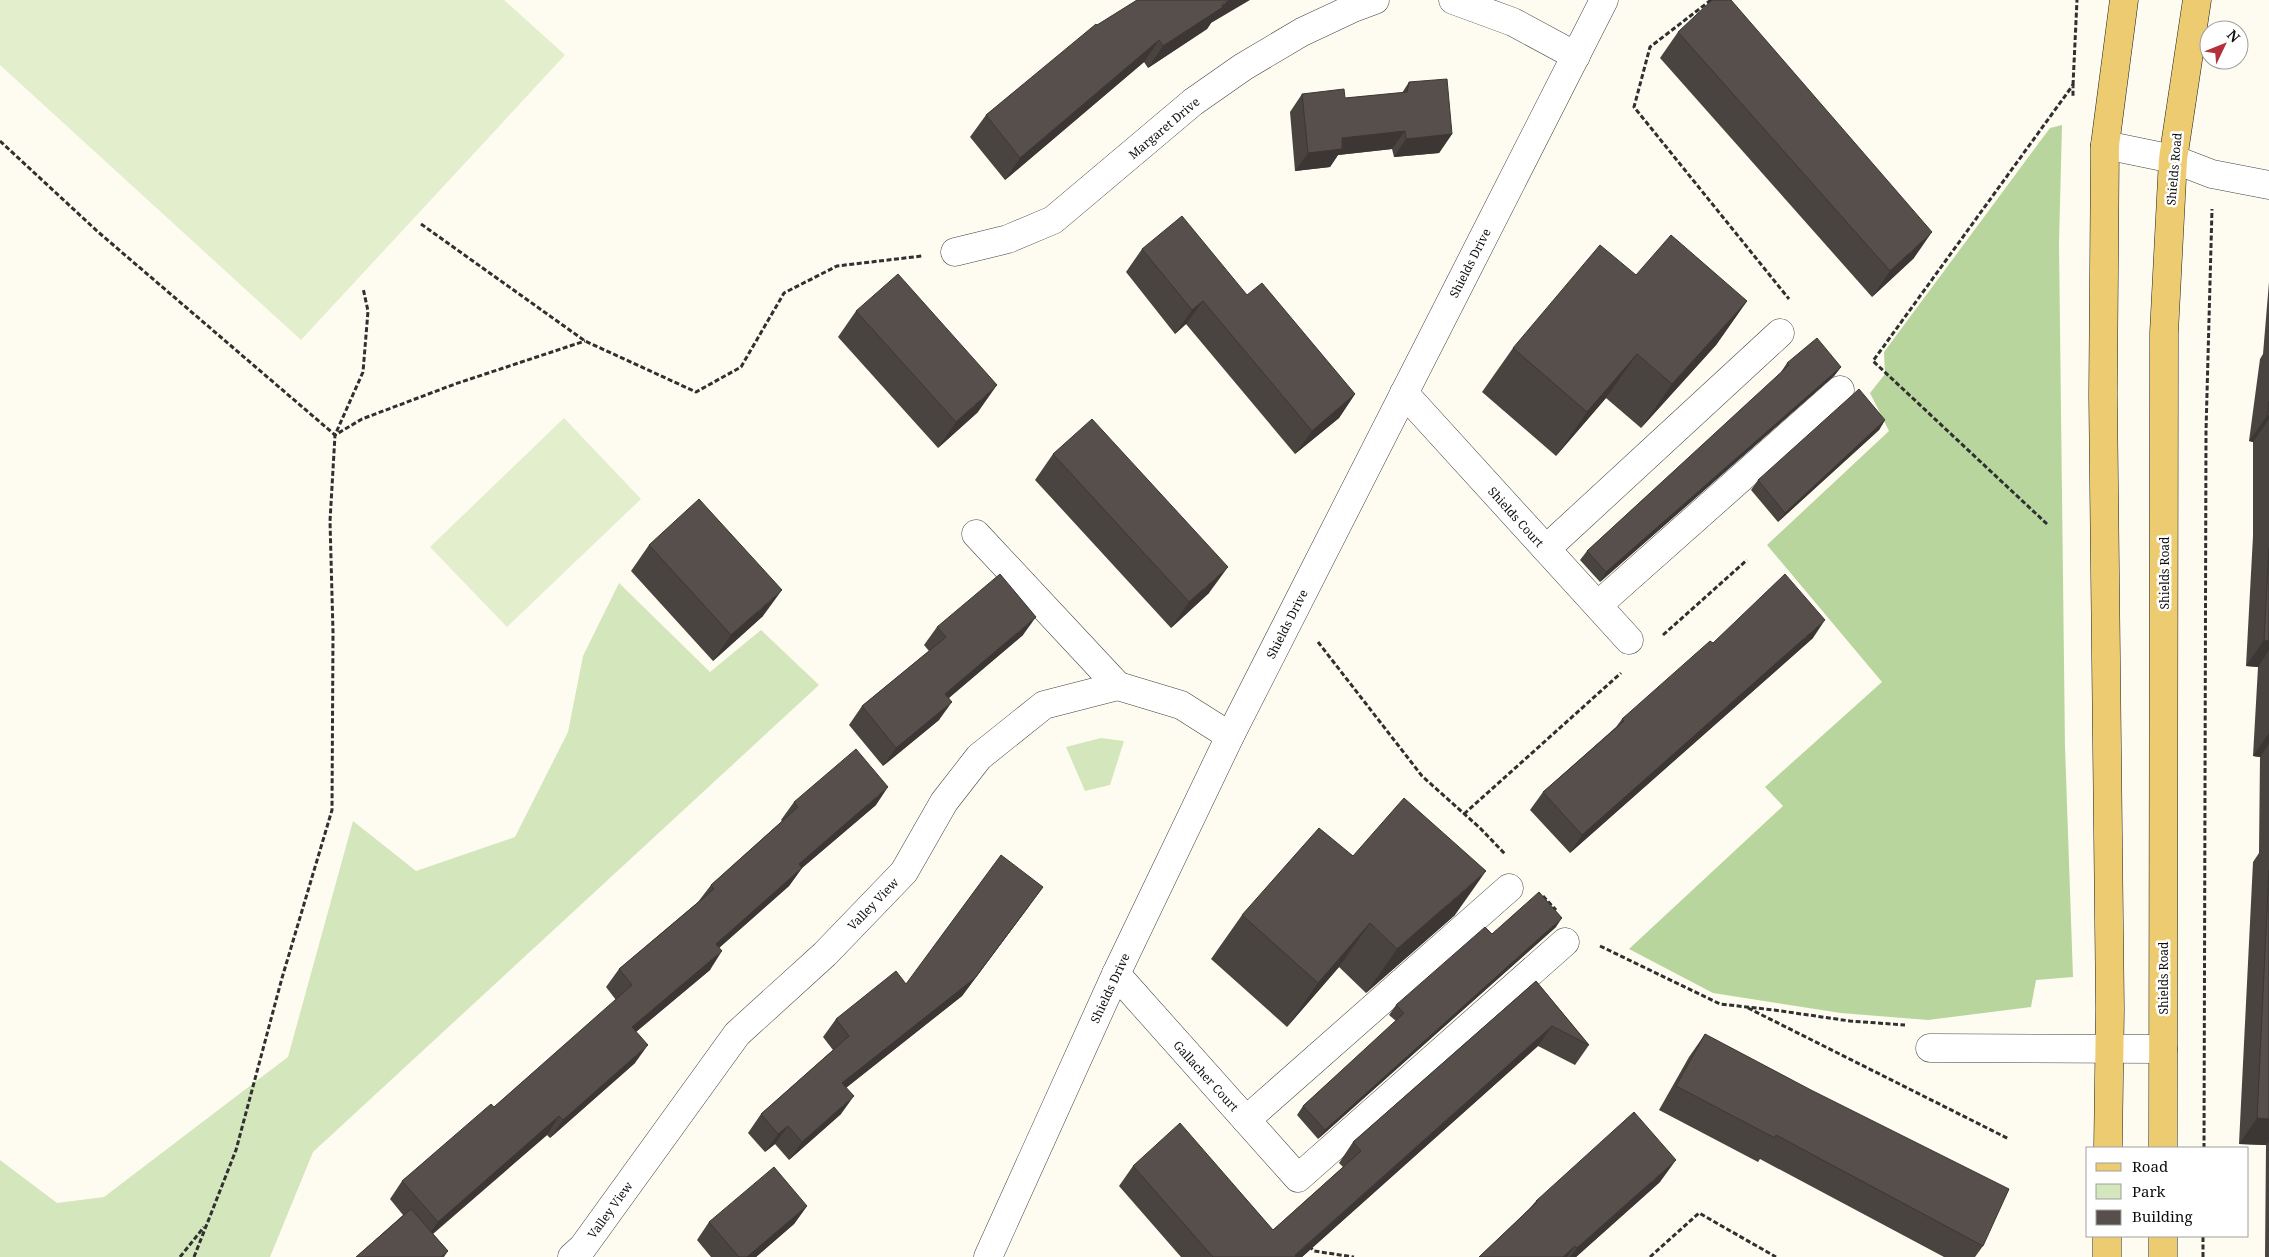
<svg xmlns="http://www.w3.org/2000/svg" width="2269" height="1257" viewBox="0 0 2269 1257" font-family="'Noto Serif',serif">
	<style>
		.green { fill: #d3e6bc }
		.forest { fill: #b8d59d }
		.pitch { fill: #e3eecd }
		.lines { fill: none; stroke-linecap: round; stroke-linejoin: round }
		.minor-casing { stroke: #414141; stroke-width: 29 }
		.major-casing { stroke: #1f1f1f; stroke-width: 29 }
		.path { stroke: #303030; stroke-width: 3; stroke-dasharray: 5 2.5; stroke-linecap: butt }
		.minor { stroke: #fff; stroke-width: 28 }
		.major { stroke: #edcc71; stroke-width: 28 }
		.wall { fill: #4a4440 }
		.shaded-wall { fill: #3c3734 }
		.building { fill: #564f4b; stroke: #3c3734 }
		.labels { text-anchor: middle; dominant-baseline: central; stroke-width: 5; stroke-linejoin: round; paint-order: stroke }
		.street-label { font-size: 12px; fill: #0e0e0e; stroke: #fff }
	</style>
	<rect width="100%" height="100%" fill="#fefbf1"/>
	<g class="green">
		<path d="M 619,583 L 710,672 L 761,630 L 819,685 L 313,1152 L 270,1257 L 0,1257 L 0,1160 L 57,1203 L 104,1197 L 288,1057 L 353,821 L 416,871 L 515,837 L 568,732 L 583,656 Z"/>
		<path d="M 1101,738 L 1124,741 L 1110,785 L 1085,791 L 1066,747 Z"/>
	</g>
	<path class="forest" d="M 2062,125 L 2059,243 L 2065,747 L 2073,977 L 2036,980 L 2031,1007 L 1928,1020 L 1841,1013 L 1713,993 L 1629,949 L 1783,806 L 1765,787 L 1882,682 L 1767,545 L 1889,431 L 1870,393 L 1885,374 L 1884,352 L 2050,128 Z"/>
	<g class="pitch">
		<path d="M 0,0 L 504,0 L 565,55 L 301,340 L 0,65 Z"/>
		<path d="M 564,418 L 641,499 L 507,627 L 430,547 Z"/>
	</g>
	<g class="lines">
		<defs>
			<g id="minor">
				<path d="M 1453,0 L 1513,22 L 1576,56"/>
				<path d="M 2105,145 L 2173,159 L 2212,174 L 2269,185"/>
				<path d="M 955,252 L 1008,239 L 1053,220 L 1193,102 L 1243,67 L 1302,32 L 1351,9 L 1375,0"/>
				<path d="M 1404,393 L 1629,640"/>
				<path d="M 976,534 L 1118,686"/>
				<path d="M 1546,549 L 1780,333"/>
				<path d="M 1598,605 L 1840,390"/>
				<path d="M 1116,974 L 1298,1178 L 1565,942"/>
				<path d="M 1930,1048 L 2163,1049"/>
				<path d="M 1246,1120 L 1509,888"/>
				<path d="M 572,1257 L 583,1247 L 737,1034 L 825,954 L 904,872 L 944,802 L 979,757 L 1044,705 L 1118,686 L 1181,705 L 1230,736"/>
				<path d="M 988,1257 L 1116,974 L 1230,736 L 1604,0"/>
			</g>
			<g id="major">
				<path d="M 2108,1148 L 2110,1009 L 2103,395 L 2105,145 L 2124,0"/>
				<path d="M 2163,1148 L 2164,333 L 2173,159 L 2197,0"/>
				<path d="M 2107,1257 L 2107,1236"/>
				<path d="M 2163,1257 L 2163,1236"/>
			</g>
		</defs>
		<use href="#minor" class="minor-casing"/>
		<use href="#major" class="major-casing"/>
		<g class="path">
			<path d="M 1711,0 L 1650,47 L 1634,107 L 1789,299"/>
			<path d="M 2073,85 L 2077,0"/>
			<path d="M 0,141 L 97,231 L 335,435 L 362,419 L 455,384 L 585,341"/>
			<path d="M 421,224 L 585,341 L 696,392 L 741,367 L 784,293 L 837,266 L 922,256"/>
			<path d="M 2047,524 L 1873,361 L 2073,85 L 2073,96"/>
			<path d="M 1663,635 L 1747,560"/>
			<path d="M 1318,642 L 1422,776 L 1480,828 L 1505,854"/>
			<path d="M 1464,814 L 1621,673"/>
			<path d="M 1543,896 L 1556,910"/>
			<path d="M 1600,946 L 1720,1004 L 1774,1010 L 1850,1021 L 1905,1025"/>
			<path d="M 1748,1008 L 2009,1139"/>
			<path d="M 2204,1148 L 2206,431 L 2212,209"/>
			<path d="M 1309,1246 L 1314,1251 L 1354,1257"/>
			<path d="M 180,1257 L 204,1227"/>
			<path d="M 194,1257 L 236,1150 L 282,978 L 332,810 L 333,632 L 330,521 L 335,435 L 363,372 L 368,311 L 363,288"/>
			<path d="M 1650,1257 L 1699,1213 L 1776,1257"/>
			<path d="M 2203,1257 L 2203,1236"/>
		</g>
		<use href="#minor" class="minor"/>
		<use href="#major" class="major"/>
	</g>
	<g class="wall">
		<path d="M 1211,23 L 1207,29 L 1148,68 L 1144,62 L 1005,180 L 970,137 L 986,115 L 1097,25 Z"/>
		<path d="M 1678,32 L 1914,258 L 1872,297 L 1660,58 Z"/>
		<path d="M 1409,82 L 1452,134 L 1439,153 L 1394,157 L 1392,149 L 1338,155 L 1330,167 L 1295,171 L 1290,112 L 1302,94 L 1345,98 L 1402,93 Z"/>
		<path d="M 1142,249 L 1247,295 L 1355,394 L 1339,418 L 1295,454 L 1186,324 L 1175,334 L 1126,272 Z"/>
		<path d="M 1636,275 L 1747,301 L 1716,345 L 1641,428 L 1606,398 L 1556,456 L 1482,392 L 1513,348 Z"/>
		<path d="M 2269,282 L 2269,1257 L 2265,1257 L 2266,1145 L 2239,1144 L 2253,862 L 2259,853 L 2260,757 L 2253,756 L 2258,667 L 2246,666 L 2253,536 L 2253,442 L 2249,441 L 2260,359 L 2263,354 Z"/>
		<path d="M 856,311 L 978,412 L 938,448 L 838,337 Z"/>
		<path d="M 1787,363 L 1841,367 L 1834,376 L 1600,582 L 1580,560 L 1587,551 L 1781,373 L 1781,372 Z"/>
		<path d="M 1885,420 L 1879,430 L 1778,522 L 1751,490 L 1758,480 Z"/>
		<path d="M 1053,454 L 1209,593 L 1171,628 L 1035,480 Z"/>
		<path d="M 649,545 L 763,616 L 713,661 L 631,571 Z"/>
		<path d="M 937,627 L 1023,635 L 949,698 L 939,720 L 883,766 L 849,725 L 862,706 L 929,651 L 924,645 Z"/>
		<path d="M 1813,638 L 1570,853 L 1530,810 L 1543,792 L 1616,727 L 1622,719 L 1713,643 Z"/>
		<path d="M 794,802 L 876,805 L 802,868 L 789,886 L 719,948 L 710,970 L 636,1032 L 635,1063 L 550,1138 L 547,1135 L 433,1234 L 448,1251 L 444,1257 L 356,1257 L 403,1215 L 390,1199 L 402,1181 L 494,1107 L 616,1000 L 606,987 L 619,969 L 698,902 L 711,885 L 782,821 L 781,820 Z"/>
		<path d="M 1353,856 L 1455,915 L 1366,993 L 1339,967 L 1287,1027 L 1211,959 L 1242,915 Z"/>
		<path d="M 1030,905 L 962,996 L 846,1088 L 841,1114 L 789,1160 L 775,1144 L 765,1152 L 748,1133 L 761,1114 L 833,1050 L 823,1037 L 836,1019 L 906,984 Z"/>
		<path d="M 1556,927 L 1318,1139 L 1297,1115 L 1303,1106 L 1396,1021 L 1389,1015 L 1396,1005 L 1492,934 Z"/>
		<path d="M 1536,981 L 1589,1045 L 1575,1065 L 1538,1046 L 1302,1257 L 1181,1257 L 1119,1186 L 1133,1166 L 1273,1230 L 1343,1167 L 1339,1163 L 1353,1142 Z"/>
		<path d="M 1705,1034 L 1983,1246 L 1975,1257 L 1944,1257 L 1760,1159 L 1758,1162 L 1659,1110 L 1689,1057 Z"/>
		<path d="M 1660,1182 L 1576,1257 L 1479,1257 L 1529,1209 L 1536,1201 Z"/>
		<path d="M 807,1206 L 794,1224 L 756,1257 L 711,1257 L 697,1240 L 709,1222 Z"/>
	</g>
	<g class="shaded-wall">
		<path d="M 1229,0 L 1250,0 L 1211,23 L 1207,29 L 1148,68 L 1163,46 Z"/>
		<path d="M 1159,40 L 1144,62 L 1005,180 L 1020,158 Z"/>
		<path d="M 1405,131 L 1392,149 L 1338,155 L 1330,167 L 1295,171 L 1308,153 L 1342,138 Z"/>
		<path d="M 1452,134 L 1439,153 L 1394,157 L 1406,139 Z"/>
		<path d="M 1932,232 L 1914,258 L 1872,297 L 1890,271 Z"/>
		<path d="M 1203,301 L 1186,324 L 1175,334 L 1192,310 Z"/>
		<path d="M 1747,301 L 1716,345 L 1641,428 L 1672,384 Z"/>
		<path d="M 1637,354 L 1606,398 L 1556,456 L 1587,412 Z"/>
		<path d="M 1841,367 L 1834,376 L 1600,582 L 1606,572 Z"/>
		<path d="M 997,385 L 978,412 L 938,448 L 956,422 Z"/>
		<path d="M 1355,394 L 1339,418 L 1295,454 L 1312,431 Z"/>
		<path d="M 2267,416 L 2269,416 L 2269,419 L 2253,442 L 2249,441 Z"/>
		<path d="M 1885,420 L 1879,430 L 1778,522 L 1785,513 Z"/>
		<path d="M 1228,567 L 1209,593 L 1171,628 L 1189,602 Z"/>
		<path d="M 782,590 L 763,616 L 713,661 L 731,635 Z"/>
		<path d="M 1036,617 L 1023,635 L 932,712 L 945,694 Z"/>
		<path d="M 1825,620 L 1813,638 L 1570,853 L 1582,835 Z"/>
		<path d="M 2264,640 L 2269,641 L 2269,650 L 2258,667 L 2246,666 Z"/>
		<path d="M 952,702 L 939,720 L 883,766 L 896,748 Z"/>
		<path d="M 2269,733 L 2269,744 L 2260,757 L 2253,756 Z"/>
		<path d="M 888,787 L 876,805 L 802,868 L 789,886 L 703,962 L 716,944 L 799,864 Z"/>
		<path d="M 1486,871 L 1455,915 L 1366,993 L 1397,949 Z"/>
		<path d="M 1043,887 L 962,996 L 829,1101 L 842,1083 Z"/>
		<path d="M 1562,918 L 1556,927 L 1318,1139 L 1325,1130 Z"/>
		<path d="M 1370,923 L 1339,967 L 1287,1027 L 1318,983 Z"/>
		<path d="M 722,951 L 710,970 L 619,1046 L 632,1027 Z"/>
		<path d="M 1552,1026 L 1538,1046 L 1302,1257 L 1294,1257 Z"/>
		<path d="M 648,1045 L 635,1063 L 550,1138 L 563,1120 Z"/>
		<path d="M 854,1096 L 841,1114 L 789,1160 L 802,1142 Z"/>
		<path d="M 559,1116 L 547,1135 L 425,1240 L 438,1222 Z"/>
		<path d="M 2257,1118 L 2269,1119 L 2269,1142 L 2266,1145 L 2239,1144 Z"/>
		<path d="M 788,1126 L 775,1144 L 765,1152 L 778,1134 Z"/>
		<path d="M 1676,1160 L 1660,1182 L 1576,1257 L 1570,1257 L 1577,1248 Z"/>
		<path d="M 807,1206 L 794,1224 L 756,1257 L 747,1257 Z"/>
		<path d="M 1575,1246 L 1567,1257 L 1563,1257 Z"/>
	</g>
	<g class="building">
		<path d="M 1137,0 L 1229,0 L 1221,5 L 1223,7 L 1163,46 L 1159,40 L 1020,158 L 986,115 L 1096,24 L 1097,25 Z"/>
		<path d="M 1712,0 L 1731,0 L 1932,232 L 1890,271 L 1678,32 Z"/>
		<path d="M 1447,79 L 1452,134 L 1406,139 L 1405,131 L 1342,138 L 1342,149 L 1308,153 L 1302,94 L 1344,89 L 1345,98 L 1407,92 L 1409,82 Z"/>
		<path d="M 1182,216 L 1247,295 L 1262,283 L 1355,394 L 1312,431 L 1203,301 L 1192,310 L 1142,249 Z"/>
		<path d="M 1671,235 L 1747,301 L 1672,384 L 1637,354 L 1587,412 L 1513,348 L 1600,245 L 1636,275 Z"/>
		<path d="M 898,274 L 997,385 L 956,422 L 856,311 Z"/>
		<path d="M 1817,338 L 1841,367 L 1606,572 L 1587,551 L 1789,365 L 1787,363 Z"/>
		<path d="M 1859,389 L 1885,420 L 1785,513 L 1758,480 Z"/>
		<path d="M 2269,401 L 2269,416 L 2267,416 Z"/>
		<path d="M 1092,419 L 1228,567 L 1189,602 L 1053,454 Z"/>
		<path d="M 699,499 L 782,590 L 731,635 L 649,545 Z"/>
		<path d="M 2269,548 L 2269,641 L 2264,640 Z"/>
		<path d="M 1000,574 L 1036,617 L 945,694 L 952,702 L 896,748 L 862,706 L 946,637 L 937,627 Z"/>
		<path d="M 1785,574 L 1825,620 L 1582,835 L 1543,792 L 1624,721 L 1622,719 L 1710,641 L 1713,643 Z"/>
		<path d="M 856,749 L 888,787 L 799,864 L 802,868 L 716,944 L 722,951 L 632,1027 L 648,1045 L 563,1120 L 559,1116 L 438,1222 L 402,1181 L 491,1104 L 494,1107 L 632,985 L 619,969 L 714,889 L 711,885 L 798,807 L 794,802 Z"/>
		<path d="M 1404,798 L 1486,871 L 1397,949 L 1370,923 L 1318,983 L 1242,915 L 1319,828 L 1353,856 Z"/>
		<path d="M 1001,855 L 1043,887 L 975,978 L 842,1083 L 854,1096 L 802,1142 L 788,1126 L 778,1134 L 761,1114 L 849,1036 L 836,1019 L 896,971 L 906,984 Z"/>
		<path d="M 2269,870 L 2269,1119 L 2257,1118 Z"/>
		<path d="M 1539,892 L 1562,918 L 1325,1130 L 1303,1106 L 1404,1013 L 1396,1005 L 1485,927 L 1492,934 Z"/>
		<path d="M 1536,981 L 1589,1045 L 1552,1026 L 1295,1255 L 1296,1257 L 1213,1257 L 1133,1166 L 1180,1123 L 1273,1230 L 1361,1151 L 1353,1142 Z"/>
		<path d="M 1705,1034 L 1811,1090 L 2009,1189 L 1983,1246 L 1776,1135 L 1775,1138 L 1676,1086 Z"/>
		<path d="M 1634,1112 L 1676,1160 L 1577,1248 L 1575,1246 L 1563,1257 L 1479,1257 L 1537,1202 L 1536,1201 Z"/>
		<path d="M 774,1167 L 807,1206 L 747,1257 L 739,1257 L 709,1222 Z"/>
		<path d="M 411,1209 L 448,1251 L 441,1257 L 356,1257 Z"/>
	</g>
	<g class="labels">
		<g class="street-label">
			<text transform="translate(1164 128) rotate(-40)">Margaret Drive</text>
			<text transform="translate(2174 169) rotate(-85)">Shields Road</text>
			<text transform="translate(1470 263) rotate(-63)">Shields Drive</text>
			<text transform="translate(1516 517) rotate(48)">Shields Court</text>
			<text transform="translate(2164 573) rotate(-90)">Shields Road</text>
			<text transform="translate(1287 624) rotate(-63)">Shields Drive</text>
			<text transform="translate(873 904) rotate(-46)">Valley View</text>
			<text transform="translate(2163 978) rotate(-90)">Shields Road</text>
			<text transform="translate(1110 988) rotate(-65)">Shields Drive</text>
			<text transform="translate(1206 1076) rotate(48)">Gallacher Court</text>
			<text transform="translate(610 1210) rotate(-54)">Valley View</text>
		</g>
	</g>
	<rect x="2086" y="1147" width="162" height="90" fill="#ffffff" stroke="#9f9f9f"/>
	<rect x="2096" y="1163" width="25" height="8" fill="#edcc71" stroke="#9f9f9f"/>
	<text x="2132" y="1172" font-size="15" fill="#0e0e0e">Road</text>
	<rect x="2096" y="1184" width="25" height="15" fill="#d3e6bc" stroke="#9f9f9f"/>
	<text x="2132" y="1197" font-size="15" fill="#0e0e0e">Park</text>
	<rect x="2096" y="1210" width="25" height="15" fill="#564f4b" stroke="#9f9f9f"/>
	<text x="2132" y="1222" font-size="15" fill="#0e0e0e">Building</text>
	<g transform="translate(2224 45) rotate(47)"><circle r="24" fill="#ffffff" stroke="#9f9f9f"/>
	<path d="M0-4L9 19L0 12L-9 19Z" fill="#b3313b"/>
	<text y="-8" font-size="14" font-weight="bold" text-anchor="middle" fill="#0e0e0e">N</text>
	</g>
</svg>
